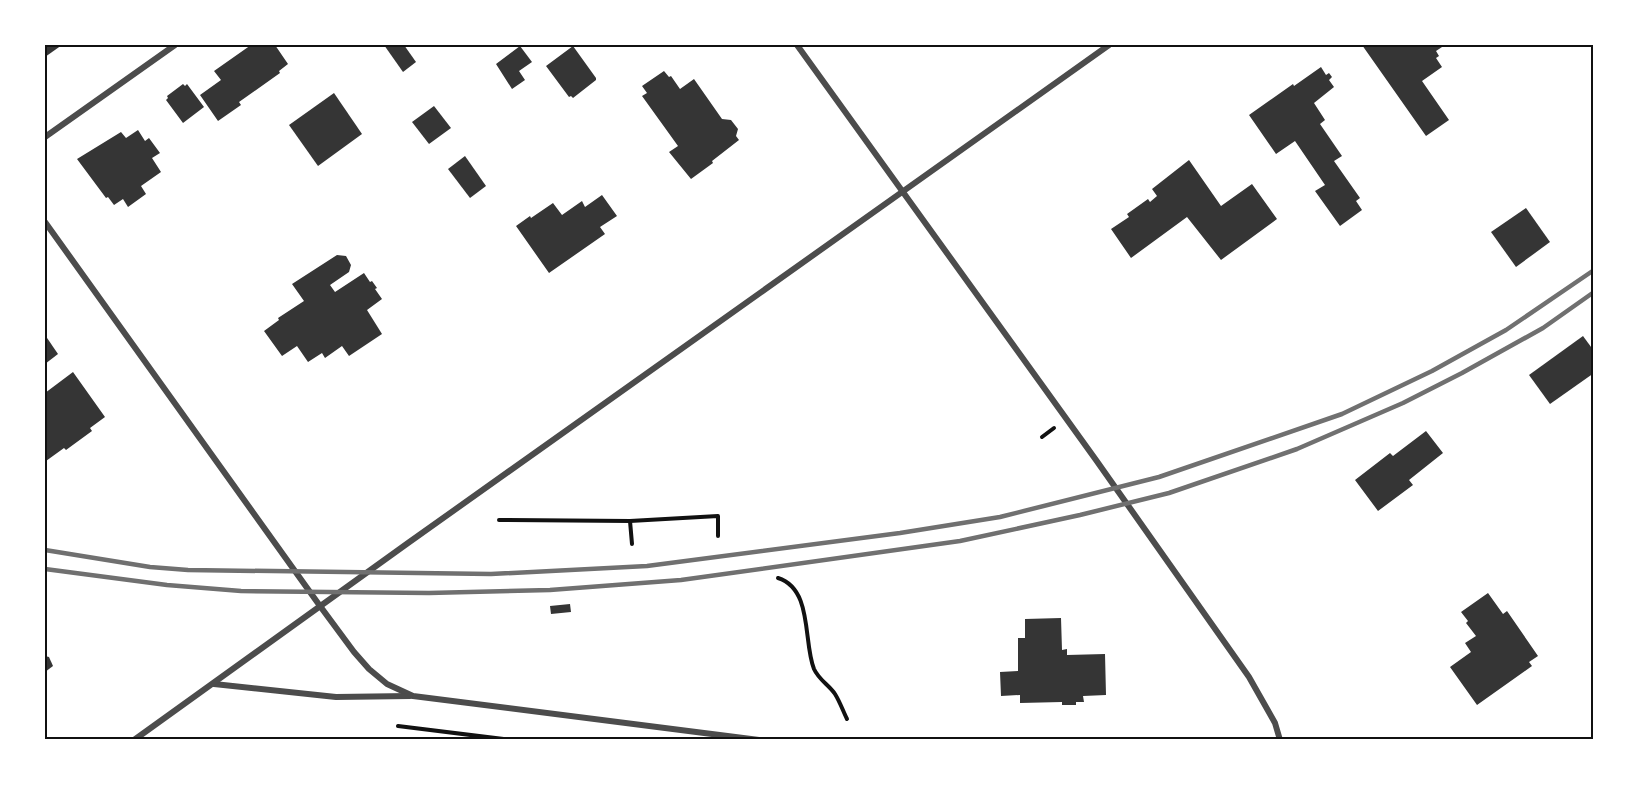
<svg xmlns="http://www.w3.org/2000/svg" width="1639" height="785" viewBox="0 0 1639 785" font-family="Georgia,serif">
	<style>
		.building { fill: #353535 }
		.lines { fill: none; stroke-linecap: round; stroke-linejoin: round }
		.path { stroke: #111; stroke-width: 4 }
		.minor { stroke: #4c4c4c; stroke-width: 6 }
		.rail { stroke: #707070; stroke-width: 4.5 }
		.neatline { fill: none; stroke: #111; stroke-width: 2 }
	</style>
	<rect width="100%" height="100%" fill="#fff"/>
	<g class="building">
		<path d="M 45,45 L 62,45 L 45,57 Z"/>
		<path d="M 251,45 L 275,45 L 288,64 L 279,71 L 280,73 L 239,102 L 241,105 L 218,121 L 200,95 L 221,80 L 214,71 Z"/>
		<path d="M 384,45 L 404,45 L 416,62 L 403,72 Z"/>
		<path d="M 1362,45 L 1445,45 L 1436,51 L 1439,56 L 1436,58 L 1442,67 L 1422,81 L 1449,120 L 1426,136 Z"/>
		<path d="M 520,46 L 532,62 L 519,71 L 525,80 L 512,89 L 496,64 Z"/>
		<path d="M 573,46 L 596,78 L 596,80 L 573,98 L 571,96 L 569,97 L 546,66 Z"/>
		<path d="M 1321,67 L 1326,75 L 1329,73 L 1332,77 L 1329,80 L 1334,87 L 1314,103 L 1325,120 L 1320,124 L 1342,156 L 1334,161 L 1360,198 L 1356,201 L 1362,210 L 1340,226 L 1315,191 L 1325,185 L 1295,141 L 1276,154 L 1249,115 L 1293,84 L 1294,86 Z"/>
		<path d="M 664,71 L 669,77 L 671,76 L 680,89 L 694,79 L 722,119 L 731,120 L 738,129 L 736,136 L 739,140 L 712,161 L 713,163 L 691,179 L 669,152 L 678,146 L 642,96 L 647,93 L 642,86 Z"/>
		<path d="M 183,84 L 185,86 L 187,84 L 204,107 L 183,123 L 166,100 L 168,98 L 167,96 Z"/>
		<path d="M 334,93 L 362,134 L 318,166 L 289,125 Z"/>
		<path d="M 434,106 L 451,128 L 429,144 L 412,122 Z"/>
		<path d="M 138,130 L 145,141 L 149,138 L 160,153 L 152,158 L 161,172 L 141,186 L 146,194 L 128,207 L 123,199 L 114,205 L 108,197 L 106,198 L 77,159 L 121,132 L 126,138 Z"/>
		<path d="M 465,156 L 486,186 L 470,198 L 448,169 Z"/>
		<path d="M 1189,160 L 1221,206 L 1252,184 L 1277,219 L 1221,260 L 1187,217 L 1131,258 L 1111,229 L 1129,217 L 1127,214 L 1148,199 L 1150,202 L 1157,196 L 1152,189 Z"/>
		<path d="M 602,195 L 617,216 L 600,227 L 605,234 L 549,273 L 516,226 L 530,216 L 531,218 L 553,203 L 562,215 L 582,201 L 585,207 Z"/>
		<path d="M 1526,208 L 1550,242 L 1516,267 L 1491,232 Z"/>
		<path d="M 337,255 L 346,256 L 351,265 L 349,272 L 330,285 L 335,292 L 364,273 L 370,282 L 372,281 L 377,288 L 375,289 L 382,299 L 367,310 L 382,334 L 349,356 L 342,346 L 325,358 L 322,353 L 308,362 L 297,346 L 282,356 L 264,331 L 279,320 L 278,318 L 304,301 L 292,284 Z"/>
		<path d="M 45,335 L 58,354 L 45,364 Z"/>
		<path d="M 1583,336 L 1594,351 L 1594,373 L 1550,404 L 1529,375 Z"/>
		<path d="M 73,372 L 105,417 L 90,428 L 92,431 L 66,450 L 64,448 L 46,461 L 45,393 Z"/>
		<path d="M 1426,431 L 1443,453 L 1409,480 L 1413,485 L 1378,511 L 1355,480 L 1390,453 L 1393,456 Z"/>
		<path d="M 1488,593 L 1503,614 L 1507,611 L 1538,656 L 1529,662 L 1532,666 L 1477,705 L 1450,667 L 1471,652 L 1465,643 L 1476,636 L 1466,623 L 1468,621 L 1461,612 Z"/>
		<path d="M 570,604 L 571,612 L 551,614 L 550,606 Z"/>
		<path d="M 1061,618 L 1062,650 L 1067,649 L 1067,655 L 1105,654 L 1106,695 L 1083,696 L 1084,702 L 1076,702 L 1076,705 L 1062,705 L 1062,702 L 1020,703 L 1020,695 L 1001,696 L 1000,672 L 1018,671 L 1018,638 L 1025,638 L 1025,619 Z"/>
		<path d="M 45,656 L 49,657 L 53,666 L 45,672 Z"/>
	</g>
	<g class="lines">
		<g class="path">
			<path d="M 1042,437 L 1054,428"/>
			<path d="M 499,520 L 630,521 L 718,516 L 718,536"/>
			<path d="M 630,521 L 632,544"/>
			<path d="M 778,578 C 813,589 803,642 814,669 C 819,680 829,685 835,694 C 840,702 843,711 847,719"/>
			<path d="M 398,726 L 511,740"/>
		</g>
		<g class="minor">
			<path d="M 797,45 L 1096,460 L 1249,677 L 1275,723 L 1280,740"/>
			<path d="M 45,137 L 175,45"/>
			<path d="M 45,222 L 320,606 L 354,652 L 369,669 L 387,684 L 413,696 L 759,740"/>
			<path d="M 214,684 L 336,697 L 410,696"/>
			<path d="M 134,740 L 408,543 L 1109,45"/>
		</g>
		<g class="rail">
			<path d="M 45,550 L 150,567 L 188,570 L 491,574 L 647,566 L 900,533 L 1000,517 L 1159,477 L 1342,414 L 1432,371 L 1506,330 L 1594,270"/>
			<path d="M 45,569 L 167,585 L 241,591 L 429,593 L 550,590 L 681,580 L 960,541 L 1080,515 L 1169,493 L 1297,449 L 1403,403 L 1462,373 L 1543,328 L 1594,292"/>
		</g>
	</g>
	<rect width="1639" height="785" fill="none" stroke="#ffffff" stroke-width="93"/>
	<rect x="46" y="46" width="1546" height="692" class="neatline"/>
</svg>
